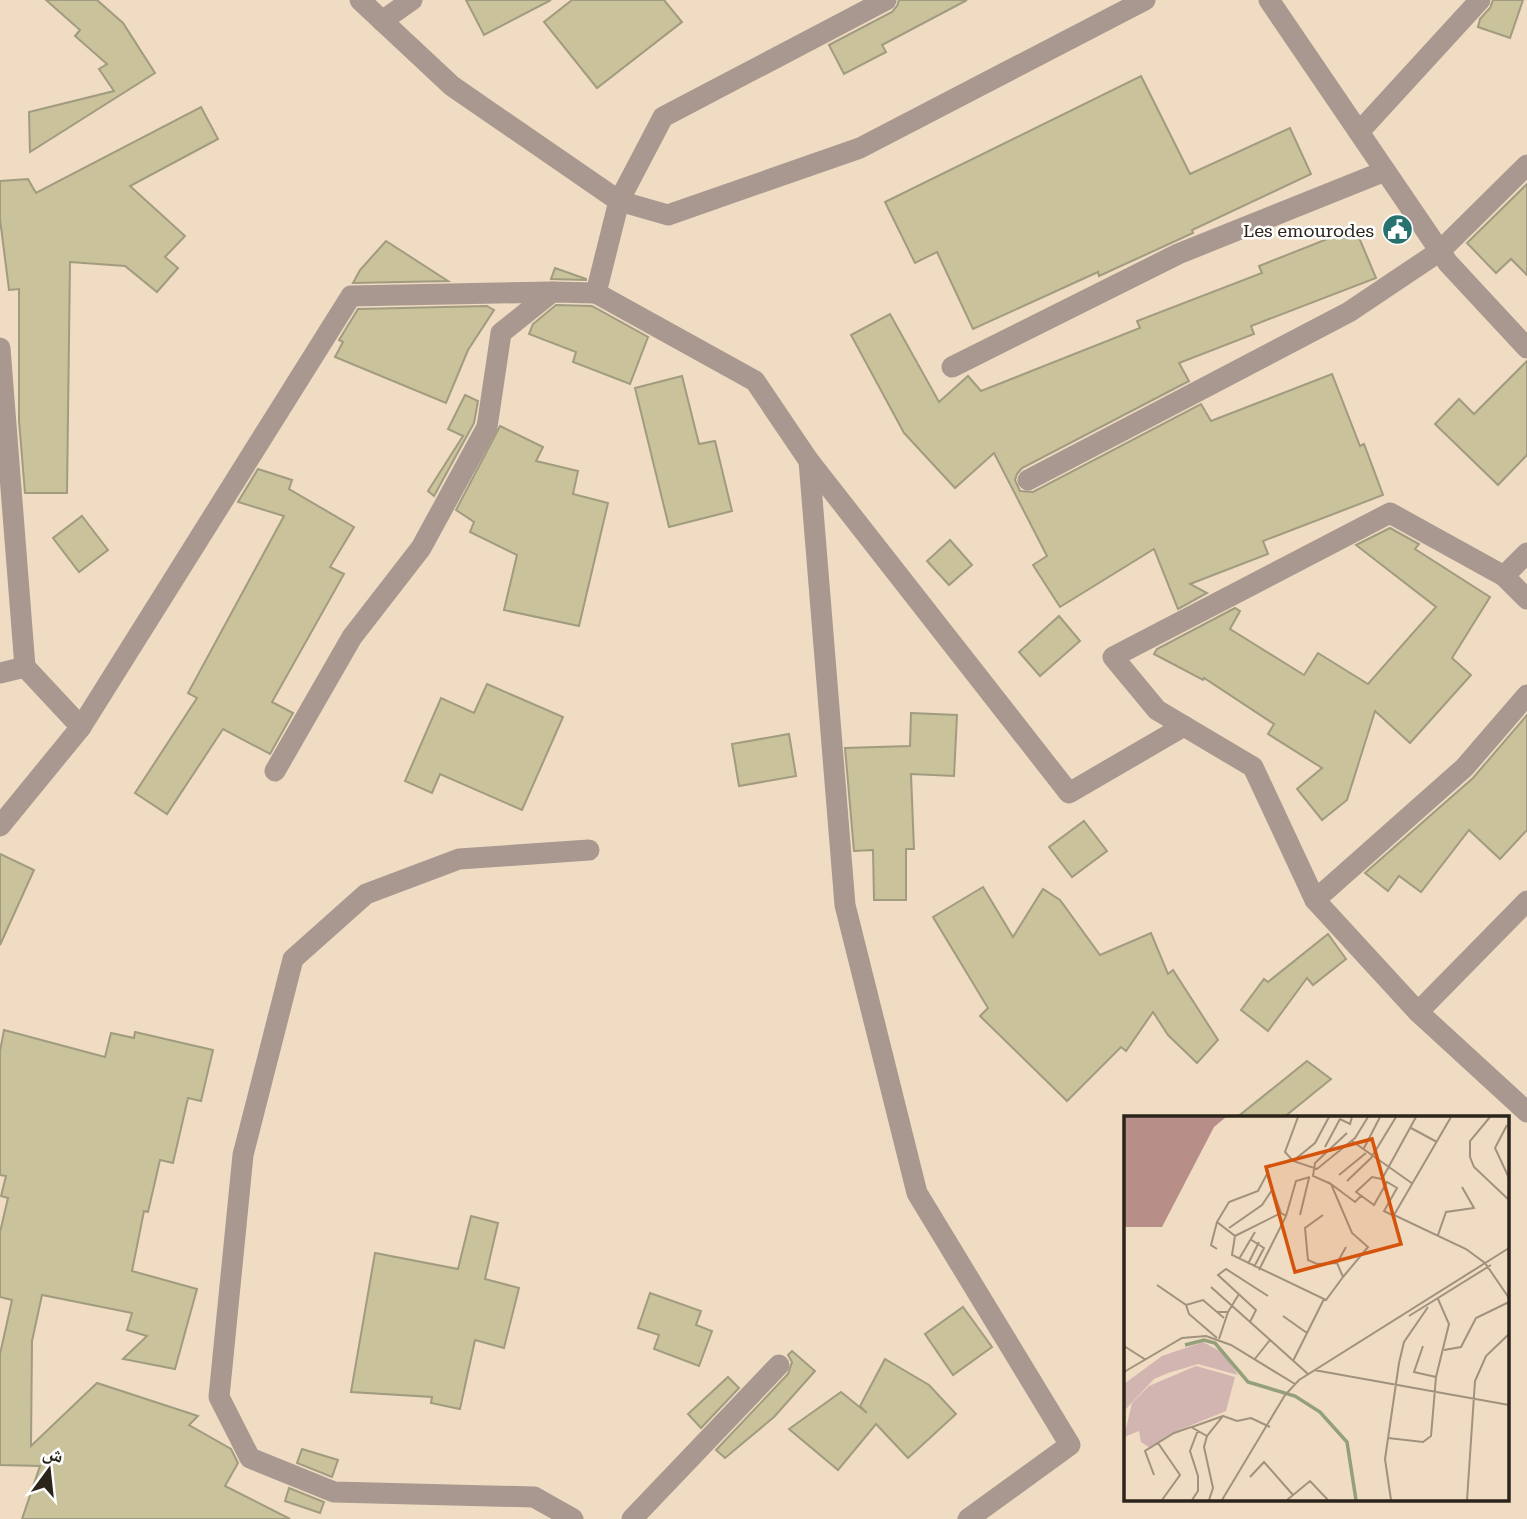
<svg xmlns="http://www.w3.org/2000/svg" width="1527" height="1519" viewBox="0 0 1527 1519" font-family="'Roboto Serif','Noto Naskh Arabic',serif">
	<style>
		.building { fill: #c9c29b; stroke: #a19b7f; stroke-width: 2 }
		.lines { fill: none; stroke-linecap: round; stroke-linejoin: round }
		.street { stroke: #a9988f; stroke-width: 21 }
		.labels { text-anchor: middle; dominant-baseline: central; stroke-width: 5; stroke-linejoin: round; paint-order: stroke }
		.poi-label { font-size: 18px; fill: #2b241a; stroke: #fff; text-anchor: end }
		.inset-river { fill: none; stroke: #949f7b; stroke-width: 3.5 }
		.inset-road { fill: none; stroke: #a1927f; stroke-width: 2 }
		.view { fill: #d5540d; fill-opacity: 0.15; stroke: #d5540d; stroke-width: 3.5 }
		.inset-edge { fill: none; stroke: #2b241a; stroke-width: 3.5 }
	</style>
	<rect width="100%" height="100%" fill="#efdcc2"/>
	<g class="building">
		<path d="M 46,0 L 97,0 L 123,23 L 155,73 L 30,152 L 29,112 L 114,91 L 99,69 L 107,64 L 75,36 L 80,30 Z"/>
		<path d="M 466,0 L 551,0 L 484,35 Z"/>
		<path d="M 572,0 L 664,0 L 682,22 L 597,88 L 544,22 Z"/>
		<path d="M 899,0 L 967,0 L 882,45 L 886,52 L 844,74 L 829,45 L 892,12 L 897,6 Z"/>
		<path d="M 1493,0 L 1523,0 L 1510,38 L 1478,27 L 1480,19 L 1490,8 Z"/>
		<path d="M 1141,76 L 1190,174 L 1290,128 L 1311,174 L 1192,230 L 1193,233 L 1099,276 L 1098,272 L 973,329 L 937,252 L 915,263 L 885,202 Z"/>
		<path d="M 201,107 L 218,139 L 130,186 L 185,236 L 165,257 L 178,268 L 157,292 L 125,266 L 70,262 L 67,493 L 25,493 L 19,421 L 19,289 L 9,290 L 0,219 L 0,181 L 28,179 L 36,193 Z"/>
		<path d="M 1527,184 L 1527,275 L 1511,259 L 1496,273 L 1467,243 Z"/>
		<path d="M 1355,228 L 1376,278 L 1251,326 L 1254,334 L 1179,363 L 1189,381 L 1022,468 L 1017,474 L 1015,480 L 1020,491 L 1033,492 L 1201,404 L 1211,421 L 1332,374 L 1360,446 L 1364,444 L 1383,495 L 1263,541 L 1268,554 L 1190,584 L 1207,593 L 1178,609 L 1154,549 L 1060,607 L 1033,565 L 1047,556 L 994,453 L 955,488 L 904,433 L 851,335 L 890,314 L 939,402 L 968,376 L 981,391 L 1140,328 L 1137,321 L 1262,273 L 1259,266 Z"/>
		<path d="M 386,241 L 448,281 L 353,283 L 360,270 Z"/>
		<path d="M 555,268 L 586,279 L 586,280 L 551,279 Z"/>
		<path d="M 556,305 L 592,306 L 648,337 L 630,384 L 573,362 L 576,352 L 529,334 L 533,324 Z"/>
		<path d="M 487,306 L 494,310 L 468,350 L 446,403 L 335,357 L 343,342 L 339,340 L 358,309 Z"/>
		<path d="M 1527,361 L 1527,455 L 1498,485 L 1435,424 L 1459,399 L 1474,414 Z"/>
		<path d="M 682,376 L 699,444 L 715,441 L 732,511 L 669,527 L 635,388 Z"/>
		<path d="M 465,395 L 478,401 L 474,423 L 434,496 L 428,491 L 463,436 L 448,429 Z"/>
		<path d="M 500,426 L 543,447 L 536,461 L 578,471 L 573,494 L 608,503 L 579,626 L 504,610 L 517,555 L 470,532 L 474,522 L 456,510 Z"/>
		<path d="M 258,469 L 292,480 L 289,489 L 354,527 L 330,567 L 344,574 L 272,702 L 293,713 L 270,754 L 223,729 L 167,814 L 135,793 L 197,698 L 188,693 L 284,516 L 238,502 Z"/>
		<path d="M 82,516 L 108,550 L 79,572 L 53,538 Z"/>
		<path d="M 1390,528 L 1419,544 L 1415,549 L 1490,597 L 1452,658 L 1471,675 L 1410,743 L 1375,711 L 1347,800 L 1322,820 L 1297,789 L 1322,768 L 1268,734 L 1274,724 L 1204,678 L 1203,680 L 1154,654 L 1157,649 L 1235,608 L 1240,611 L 1230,629 L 1304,675 L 1318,653 L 1368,684 L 1436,607 L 1356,545 Z"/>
		<path d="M 950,540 L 972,565 L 949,585 L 927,561 Z"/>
		<path d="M 1059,616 L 1080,641 L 1040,676 L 1019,652 Z"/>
		<path d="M 487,684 L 563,717 L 522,810 L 440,774 L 432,793 L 405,781 L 441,698 L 474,713 Z"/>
		<path d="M 911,713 L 957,715 L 954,776 L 911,774 L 914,849 L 906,849 L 906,900 L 874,900 L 873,850 L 854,851 L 845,748 L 910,746 Z"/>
		<path d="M 1527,715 L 1527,830 L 1500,859 L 1469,830 L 1421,892 L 1399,876 L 1388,891 L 1365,873 L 1473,778 Z"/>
		<path d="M 789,734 L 796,776 L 739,786 L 732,744 Z"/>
		<path d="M 1084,821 L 1107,851 L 1072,877 L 1049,847 Z"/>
		<path d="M 0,854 L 34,870 L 0,945 Z"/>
		<path d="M 983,887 L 1013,937 L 1043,889 L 1060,900 L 1100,955 L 1151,933 L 1168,974 L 1173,970 L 1218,1040 L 1197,1063 L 1168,1035 L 1153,1012 L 1126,1051 L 1121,1047 L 1067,1101 L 980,1016 L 988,1008 L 933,917 Z"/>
		<path d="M 1328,934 L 1346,959 L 1313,985 L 1307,978 L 1268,1031 L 1241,1010 L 1264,979 L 1268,982 Z"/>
		<path d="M 4,1030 L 105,1057 L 111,1033 L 134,1038 L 135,1032 L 213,1050 L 201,1101 L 188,1098 L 173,1163 L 160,1160 L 148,1212 L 144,1211 L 132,1271 L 197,1289 L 175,1369 L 123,1359 L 147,1336 L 127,1330 L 132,1313 L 42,1295 L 32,1341 L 31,1446 L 97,1383 L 198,1416 L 189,1425 L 231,1449 L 238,1463 L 225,1486 L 290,1519 L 22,1519 L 40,1466 L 0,1465 L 0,1354 L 12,1300 L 0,1297 L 0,1232 L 8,1198 L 1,1196 L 6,1176 L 0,1175 L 0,1051 Z"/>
		<path d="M 1307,1061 L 1331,1079 L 1283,1118 L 1236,1118 Z"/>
		<path d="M 471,1216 L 498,1223 L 485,1279 L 519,1288 L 504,1348 L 475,1340 L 460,1409 L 431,1403 L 432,1397 L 351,1392 L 375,1253 L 458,1269 Z"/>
		<path d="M 650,1293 L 701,1311 L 696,1325 L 712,1331 L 699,1366 L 654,1349 L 659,1335 L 638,1328 Z"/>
		<path d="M 963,1307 L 992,1347 L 953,1375 L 925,1334 Z"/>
		<path d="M 792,1351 L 815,1371 L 774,1417 L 725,1458 L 716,1450 L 788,1374 L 792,1362 L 788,1355 Z"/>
		<path d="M 885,1359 L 929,1385 L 956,1414 L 908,1458 L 876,1424 L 838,1470 L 789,1429 L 841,1392 L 867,1413 L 860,1406 Z"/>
		<path d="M 728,1377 L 739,1388 L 701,1428 L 688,1414 Z"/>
		<path d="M 302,1449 L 338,1460 L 332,1477 L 297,1463 Z"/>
		<path d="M 289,1488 L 324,1502 L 320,1513 L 285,1501 Z"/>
	</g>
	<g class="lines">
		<g class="street">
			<path d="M 360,0 L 452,86 L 619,201 L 668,215 L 860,148 L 1145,0"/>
			<path d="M 1269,0 L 1448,263 L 1527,348"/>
			<path d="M 382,21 L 412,0"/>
			<path d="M 1359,132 L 1480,0"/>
			<path d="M 0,348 L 25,667 L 0,673"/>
			<path d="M 952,367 L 1178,254 L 1385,171"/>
			<path d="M 809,461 L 755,381 L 596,293 L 619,201 L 663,117 L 886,0"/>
			<path d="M 1028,480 L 1349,312 L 1440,251 L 1527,165"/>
			<path d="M 1527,553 L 1504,576 L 1527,599"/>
			<path d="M 1504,576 L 1390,513 L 1113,657 L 1157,710 L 1253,767 L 1315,900 L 1464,768 L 1527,695"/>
			<path d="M 81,727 L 351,296 L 552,292"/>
			<path d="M 275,771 L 352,637 L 421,548 L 487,427 L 501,333 L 552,292 L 596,293"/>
			<path d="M 0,826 L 81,727 L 25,667"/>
			<path d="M 1315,900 L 1418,1012"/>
			<path d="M 1527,901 L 1418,1012 L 1527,1112"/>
			<path d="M 573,1519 L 534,1497 L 334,1492 L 250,1458 L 219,1397 L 243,1155 L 293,959 L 366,894 L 459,859 L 589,850"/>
			<path d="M 632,1519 L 779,1365"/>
			<path d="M 968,1519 L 1070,1445 L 917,1193 L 845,905 L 809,461 L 1069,793 L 1184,726"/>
		</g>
	</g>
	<defs>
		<symbol id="civic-disc" viewBox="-11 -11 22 22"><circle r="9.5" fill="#27716f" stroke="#fff"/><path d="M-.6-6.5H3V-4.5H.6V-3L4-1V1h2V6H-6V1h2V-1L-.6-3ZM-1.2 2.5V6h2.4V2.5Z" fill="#fff"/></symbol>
	</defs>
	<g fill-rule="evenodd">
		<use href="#civic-disc" x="1380" y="212" width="35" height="35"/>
	</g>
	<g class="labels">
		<g class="poi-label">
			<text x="1374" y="230">Les emourodes</text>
		</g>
	</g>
	<g transform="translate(1124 1116)">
		<rect width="385" height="385" fill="#efdcc2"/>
		<path d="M 79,226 L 101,238 L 114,259 L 74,248 L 44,257 L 30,263 L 0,295 L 0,268 L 38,240 ZM 72,250 L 111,261 L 102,295 L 48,317 L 26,332 L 17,326 L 15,315 L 0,321 L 8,287 L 25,270 Z" fill="#d2b4b0"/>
		<path d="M 0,1 L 102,1 L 90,11 L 38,111 L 0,111 Z" fill="#b88e88"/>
		<path class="inset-river" d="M 61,229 L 80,224 L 91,227 L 124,266 L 171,280 L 196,296 L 223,326 L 232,384"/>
		<path class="inset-road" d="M 174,1 L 161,36 L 169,45 L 193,53 L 231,22 L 244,1M 327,1 L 270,99 L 342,133 L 361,147 L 385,182M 366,1 L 346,25 L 346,41 L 350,51 L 385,84M 383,9 L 371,32 L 385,62M 287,12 L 313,26M 228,25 L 289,68M 201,31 L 216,3 L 226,8 L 228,1M 239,34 L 256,1M 169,45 L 191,27 L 205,1M 215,59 L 242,37M 258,63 L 248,61 L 232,76 L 250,89 L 263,66 L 273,72 L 260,95 L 270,100M 258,63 L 292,1M 223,65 L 247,42 L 272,1M 207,68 L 189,60 L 191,47 L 223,17M 176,99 L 185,62M 199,99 L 181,112 L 184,144 L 193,148 L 213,147M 162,100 L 172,65 L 186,61M 105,112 L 138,89 L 148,74M 314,119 L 322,96 L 350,92 L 338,71M 111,120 L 157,97 L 143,58 L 134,75 L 105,86 L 93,106 L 111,120 L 108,139 L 202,184 L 219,161M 126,123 L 140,132 L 130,151M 222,131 L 213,147 L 219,161 L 244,131 L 228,117 L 207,68 L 231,86 L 238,79M 93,133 L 87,129 L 93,106M 115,143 L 131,116M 124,148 L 135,126M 135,154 L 162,100 L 157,97M 33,169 L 62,189 L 65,198 L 93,222M 87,171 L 184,258M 62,189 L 79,184 L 100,202M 93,196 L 104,196 L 95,223M 104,196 L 115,178M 159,200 L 183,217M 285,200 L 367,149M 126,206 L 132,194 L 94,159 L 102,153 L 144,180M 0,230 L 22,244M 299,230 L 290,256 L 312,261M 320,234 L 337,231 L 352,202 L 385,186M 130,244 L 146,224M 169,245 L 200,183M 190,254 L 385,289M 0,256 L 58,222 L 82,220 L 107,229 L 171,268M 68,311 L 99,300M 83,320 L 80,331 L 89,372 L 85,384M 264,322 L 299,326 L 307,320 L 312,261 L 325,208 L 314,183M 34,327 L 56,359 L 38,384M 30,359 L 21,335 L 50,317 L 67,311 L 83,320 L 99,300 L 113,305 L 127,302 L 146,311M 126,361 L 140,346 L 169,379M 68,384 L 74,375 L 74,360 L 66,335 L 74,314M 98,384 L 161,279 L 175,264 L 385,132M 163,384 L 186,365 L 204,384M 267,384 L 261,343 L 275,247 L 280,226 L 304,191M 343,384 L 351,265 L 362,240 L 385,218"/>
		<path class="view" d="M 248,23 L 277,128 L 171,156 L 142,51 Z"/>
		<rect width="385" height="385" class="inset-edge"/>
	</g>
	<g transform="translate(49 1470) rotate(15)" stroke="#ffffff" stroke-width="5" paint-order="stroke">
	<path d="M0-5L12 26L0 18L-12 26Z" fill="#2b241a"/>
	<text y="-10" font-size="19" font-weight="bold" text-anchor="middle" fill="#2b241a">ش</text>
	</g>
</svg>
